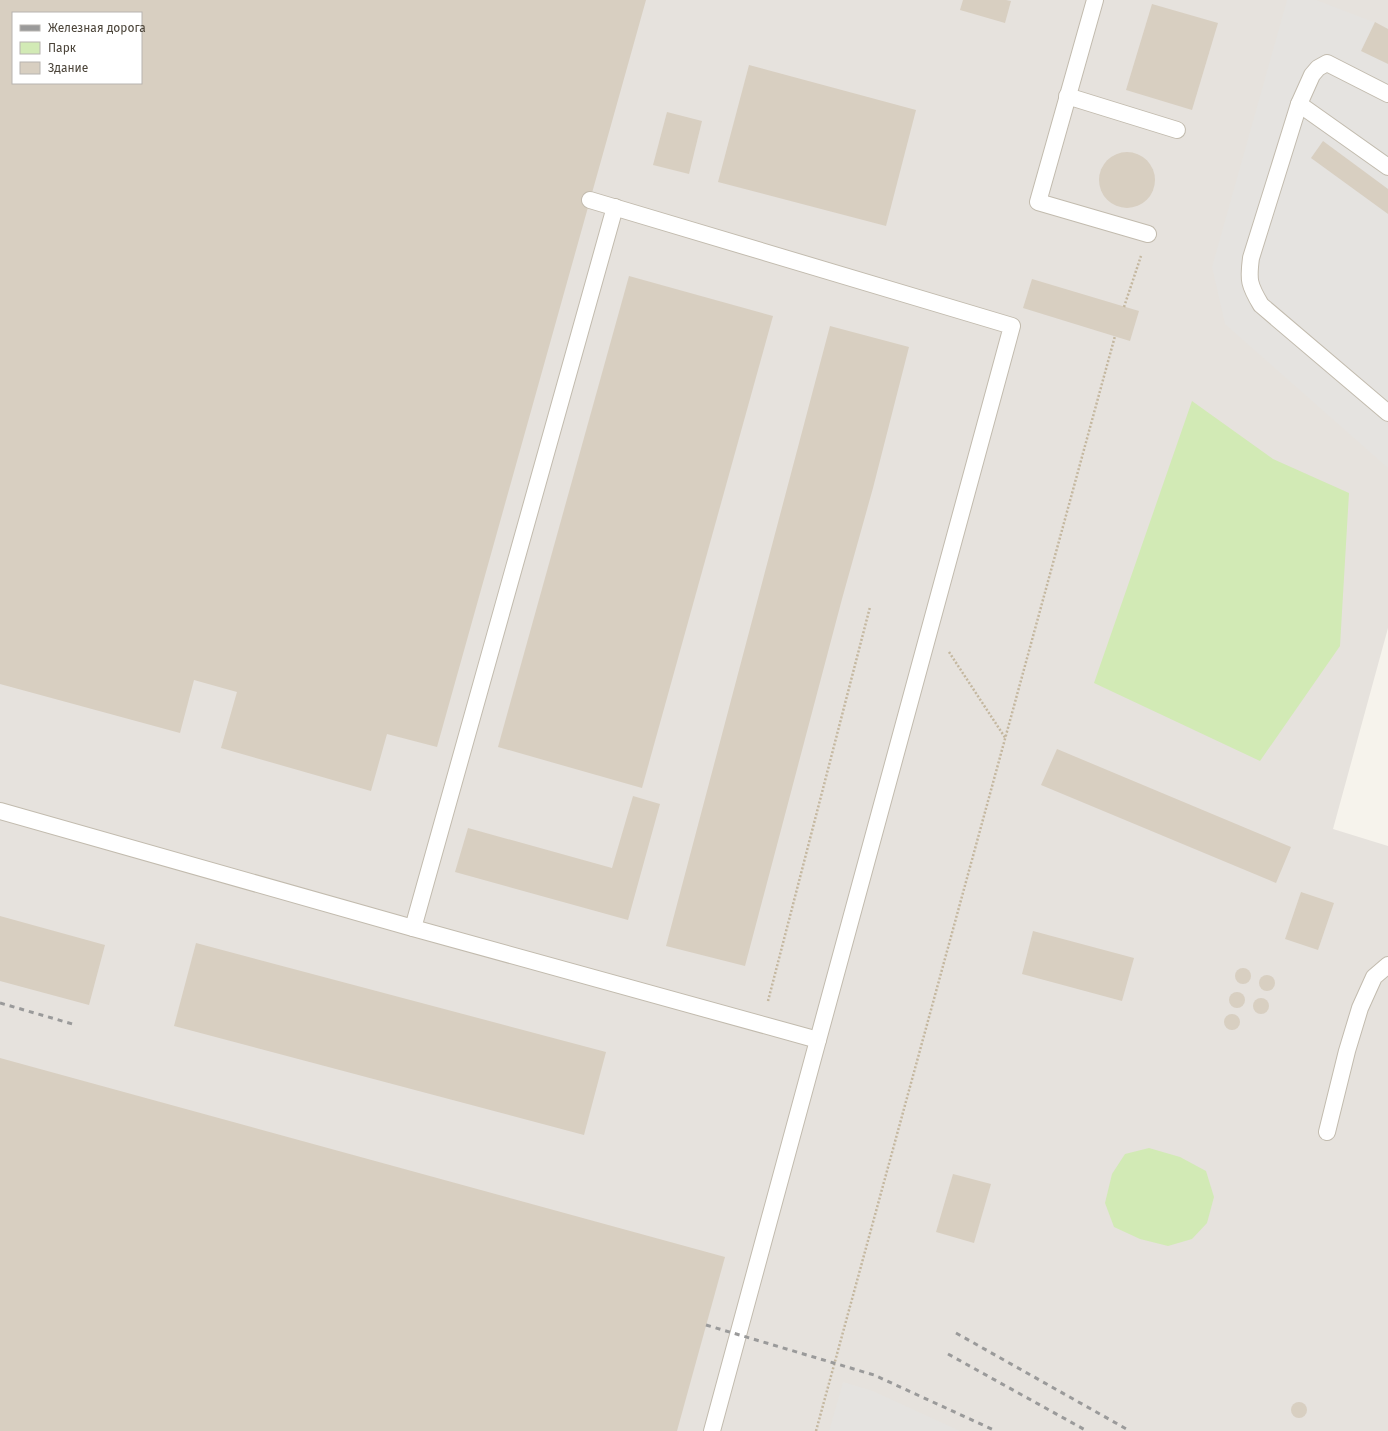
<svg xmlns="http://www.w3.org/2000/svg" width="1388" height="1431" viewBox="0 0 1388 1431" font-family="'Fira Sans',sans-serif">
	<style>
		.industrial { fill: #e6e2dd; fill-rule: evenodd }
		.green { fill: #d2eab5 }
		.parking { fill: #e5e3e0 }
		.building { fill: #d8cfc1; fill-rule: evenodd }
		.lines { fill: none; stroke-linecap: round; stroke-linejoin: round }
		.service-casing { stroke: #c2bbae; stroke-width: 18 }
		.path { stroke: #c4b79f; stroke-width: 2.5; stroke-dasharray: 2 2; stroke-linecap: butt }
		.service { stroke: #fff; stroke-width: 16 }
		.rail { stroke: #9a9a9a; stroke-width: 3; stroke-dasharray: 5 5; stroke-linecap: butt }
	</style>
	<rect width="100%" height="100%" fill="#f6f3ec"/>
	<path class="industrial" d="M 0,0 L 1388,0 L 1388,628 L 1333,829 L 1388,846 L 1388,1431 L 0,1431 ZM 13,13 L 141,13 L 141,83 L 13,83 Z"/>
	<g class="green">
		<path d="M 1192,401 L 1273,459 L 1349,493 L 1340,646 L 1260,761 L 1094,683 Z"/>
		<path d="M 1149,1148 L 1180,1157 L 1206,1171 L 1214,1197 L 1207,1223 L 1192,1239 L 1168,1246 L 1140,1239 L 1114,1227 L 1105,1203 L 1112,1174 L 1125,1154 Z"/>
	</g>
	<g class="parking">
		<path d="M 1287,0 L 1316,0 L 1376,23 L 1388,30 L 1388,468 L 1225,324 L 1212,267 Z"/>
		<path d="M 843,1382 L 873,1391 L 960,1431 L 829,1431 Z"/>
	</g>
	<g class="building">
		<path d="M 0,0 L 646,0 L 437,747 L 387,734 L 371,791 L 221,748 L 237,692 L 194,680 L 180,733 L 0,684 ZM 13,13 L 141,13 L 141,83 L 13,83 Z"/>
		<path d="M 963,0 L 1006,0 L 1011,1 L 1005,23 L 960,10 Z"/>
		<path d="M 1152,4 L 1218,23 L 1192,110 L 1126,90 Z"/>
		<path d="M 1375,22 L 1388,29 L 1388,64 L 1361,51 Z"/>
		<path d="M 749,65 L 916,110 L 886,226 L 718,182 Z"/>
		<path d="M 667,112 L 702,121 L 689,174 L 653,165 Z"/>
		<path d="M 1323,141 L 1388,189 L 1388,214 L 1311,158 Z"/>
		<circle cx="1127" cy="180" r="28"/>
		<path d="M 629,276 L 773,316 L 642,788 L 498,747 Z"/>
		<path d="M 1032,279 L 1139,311 L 1130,341 L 1023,308 Z"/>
		<path d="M 830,326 L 909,347 L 873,488 L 842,599 L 745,966 L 666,946 Z"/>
		<path d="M 1057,749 L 1291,847 L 1276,883 L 1041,785 Z"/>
		<path d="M 633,796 L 660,804 L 628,920 L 455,872 L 468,828 L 612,868 Z"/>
		<path d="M 1301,892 L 1334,903 L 1318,950 L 1285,939 Z"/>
		<path d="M 0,916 L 105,945 L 89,1005 L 0,981 Z"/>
		<path d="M 1033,931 L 1134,958 L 1122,1001 L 1022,974 Z"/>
		<path d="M 196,943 L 606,1052 L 584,1135 L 174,1026 Z"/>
		<circle cx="1243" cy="976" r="8"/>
		<circle cx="1267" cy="983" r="8"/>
		<circle cx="1237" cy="1000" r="8"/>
		<circle cx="1261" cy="1006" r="8"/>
		<circle cx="1232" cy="1022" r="8"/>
		<path d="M 0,1058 L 725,1257 L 677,1431 L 0,1431 Z"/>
		<path d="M 953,1174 L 991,1184 L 974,1243 L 936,1232 Z"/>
		<circle cx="1299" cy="1410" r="8"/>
	</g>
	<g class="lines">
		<defs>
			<g id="service">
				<path d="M 1095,0 L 1038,202 L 1148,234"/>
				<path d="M 1388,94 L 1327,63 L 1318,68 L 1312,75 L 1299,104 L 1251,258 C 1248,280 1249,285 1261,305 L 1388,413"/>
				<path d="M 1067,96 L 1177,130"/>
				<path d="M 1299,104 L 1388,167"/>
				<path d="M 590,200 L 1012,326 L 818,1040"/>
				<path d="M 0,811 L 413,928 L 818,1040 L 712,1431"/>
				<path d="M 413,928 L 615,207"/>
				<path d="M 1327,1132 L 1347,1051 L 1360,1008 L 1374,977 L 1388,965"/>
			</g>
		</defs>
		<use href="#service" class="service-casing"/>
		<g class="path">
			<path d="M 1124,307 L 1141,256"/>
			<path d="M 949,652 L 1006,739"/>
			<path d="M 768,1001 L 870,607"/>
			<path d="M 816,1431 L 1115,336"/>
		</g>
		<use href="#service" class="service"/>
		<g class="rail">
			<path d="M 0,1003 L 76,1025"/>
			<path d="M 706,1325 L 874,1375 L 996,1431"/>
			<path d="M 956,1333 L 1130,1431"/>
			<path d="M 948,1354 L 1087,1431"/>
		</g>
	</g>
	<rect x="12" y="12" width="130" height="72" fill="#ffffff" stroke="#b7b4b0"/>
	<rect x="20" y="25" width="20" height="6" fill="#9a9a9a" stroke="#b7b4b0"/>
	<text x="48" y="32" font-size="12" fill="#4b4439">Железная дорога</text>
	<rect x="20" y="42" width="20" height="12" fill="#d2eab5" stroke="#b7b4b0"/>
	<text x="48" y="52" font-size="12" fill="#4b4439">Парк</text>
	<rect x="20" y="62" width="20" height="12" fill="#d8cfc1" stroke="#b7b4b0"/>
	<text x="48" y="72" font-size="12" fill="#4b4439">Здание</text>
</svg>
